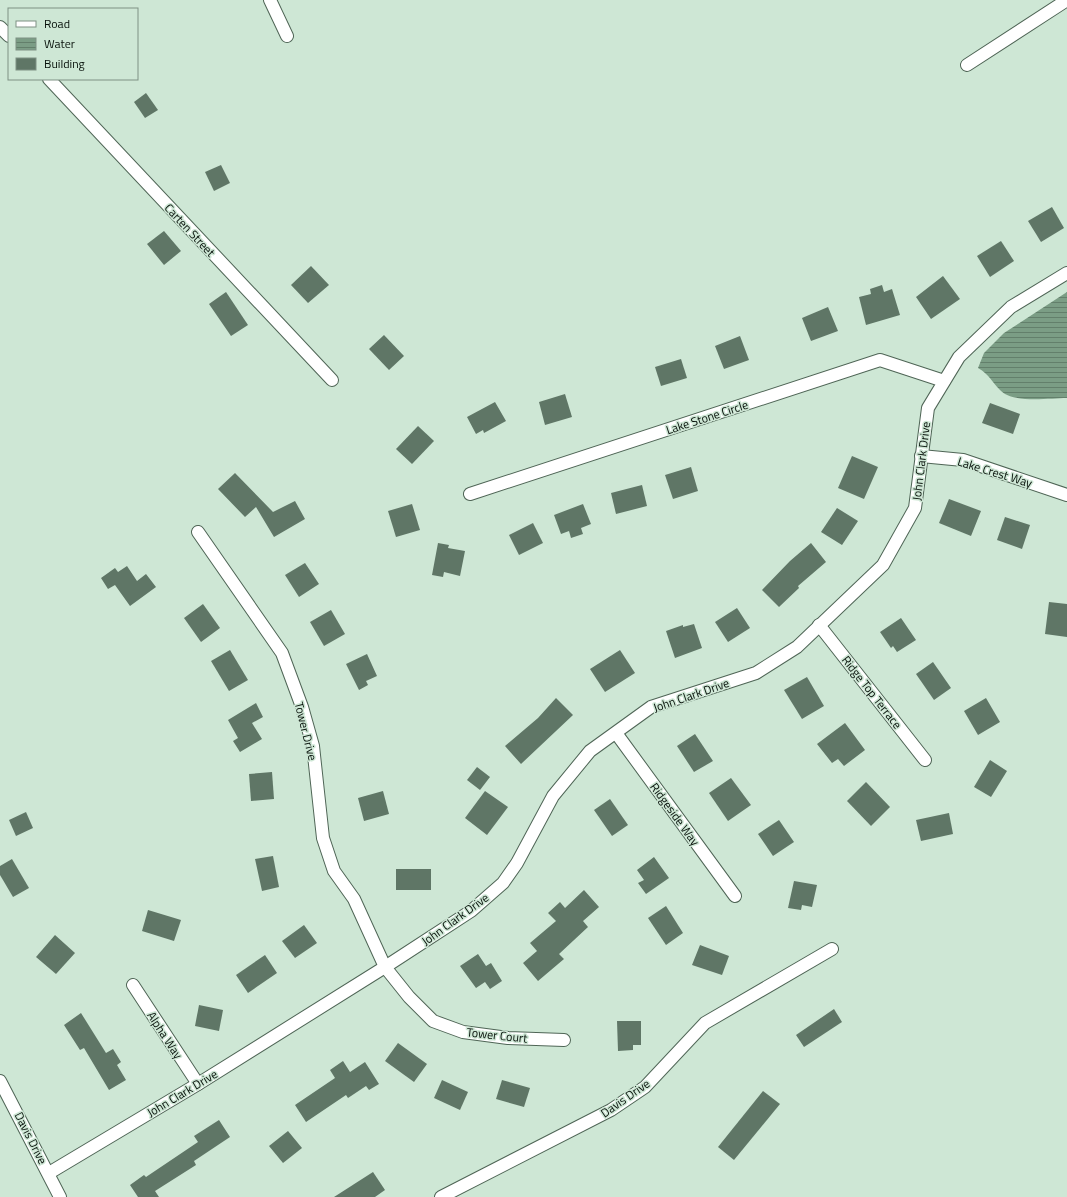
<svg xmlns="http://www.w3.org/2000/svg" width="1067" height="1197" viewBox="0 0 1067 1197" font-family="'Titillium Web',sans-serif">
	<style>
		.water { fill: url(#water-rules) }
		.building { fill: #5f7666 }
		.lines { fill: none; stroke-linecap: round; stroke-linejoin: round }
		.minor-casing { stroke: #4f6556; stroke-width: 14 }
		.minor { stroke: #fff; stroke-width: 12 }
		.labels { text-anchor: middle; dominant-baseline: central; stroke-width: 3; stroke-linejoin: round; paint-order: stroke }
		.street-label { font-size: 12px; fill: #07100a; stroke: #cee7d5 }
	</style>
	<defs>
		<pattern id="water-rules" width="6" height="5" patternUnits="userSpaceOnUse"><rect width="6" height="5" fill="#7b9d85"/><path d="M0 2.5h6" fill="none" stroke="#637f6b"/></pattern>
	</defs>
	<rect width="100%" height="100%" fill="#cee7d5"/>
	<path class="water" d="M 1067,292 L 1067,398 C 1049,398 1013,404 1000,390 C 991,381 990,375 978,368 L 984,353 L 1004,333 Z"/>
	<g class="building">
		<path d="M 146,93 L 158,110 L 145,118 L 134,102 Z"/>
		<path d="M 221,165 L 230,183 L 214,191 L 205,172 Z"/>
		<path d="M 1052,207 L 1064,228 L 1041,242 L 1028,221 Z"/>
		<path d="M 164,231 L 181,251 L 164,265 L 147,244 Z"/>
		<path d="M 1001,241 L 1014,261 L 990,277 L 977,256 Z"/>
		<path d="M 311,266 L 329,285 L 308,303 L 291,285 Z"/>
		<path d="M 943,276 L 960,299 L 931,319 L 916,297 Z"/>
		<path d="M 882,285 L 884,292 L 892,289 L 900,315 L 866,325 L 859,297 L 871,294 L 870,289 Z"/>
		<path d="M 226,292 L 248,325 L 231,336 L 209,304 Z"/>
		<path d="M 828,307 L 838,331 L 811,341 L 802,318 Z"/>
		<path d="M 384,335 L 404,356 L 389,370 L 369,349 Z"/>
		<path d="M 740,336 L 749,360 L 724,369 L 715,346 Z"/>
		<path d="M 681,359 L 687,378 L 661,386 L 655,367 Z"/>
		<path d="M 565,394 L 572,417 L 545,425 L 539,402 Z"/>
		<path d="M 495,402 L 506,421 L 484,433 L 483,430 L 476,434 L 467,417 Z"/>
		<path d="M 990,403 L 1020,414 L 1013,434 L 982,423 Z"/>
		<path d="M 418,426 L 434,441 L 412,464 L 396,449 Z"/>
		<path d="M 852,456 L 878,467 L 864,499 L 838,488 Z"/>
		<path d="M 691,467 L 698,491 L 673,499 L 665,475 Z"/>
		<path d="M 235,473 L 273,512 L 295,501 L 305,519 L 274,537 L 256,507 L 245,517 L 218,489 Z"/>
		<path d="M 642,485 L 647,506 L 616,514 L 611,493 Z"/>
		<path d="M 949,499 L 981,511 L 971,536 L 939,523 Z"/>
		<path d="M 412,504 L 420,530 L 396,537 L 388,511 Z"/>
		<path d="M 583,504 L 591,524 L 581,528 L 583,534 L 571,538 L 569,531 L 561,534 L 554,515 Z"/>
		<path d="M 837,508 L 858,521 L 842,545 L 821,532 Z"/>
		<path d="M 1005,517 L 1030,525 L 1022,549 L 997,540 Z"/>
		<path d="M 533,523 L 543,543 L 519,555 L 509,535 Z"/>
		<path d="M 438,543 L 449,545 L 448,548 L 465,551 L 460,576 L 444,572 L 443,577 L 432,575 Z"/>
		<path d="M 811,543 L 826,562 L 798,586 L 799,588 L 779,607 L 762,590 L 790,561 Z"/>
		<path d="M 305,563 L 319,584 L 299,597 L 285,575 Z"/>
		<path d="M 127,566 L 137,581 L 146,574 L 156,587 L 130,606 L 115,585 L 108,589 L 101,578 L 115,568 L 118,572 Z"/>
		<path d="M 1049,602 L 1067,604 L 1067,637 L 1045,634 Z"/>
		<path d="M 203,604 L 220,628 L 201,642 L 184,618 Z"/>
		<path d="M 737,608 L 750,628 L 728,642 L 715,622 Z"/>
		<path d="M 331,610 L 345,634 L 324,646 L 310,622 Z"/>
		<path d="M 901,618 L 916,640 L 897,652 L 893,646 L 891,648 L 880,632 Z"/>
		<path d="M 694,624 L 702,648 L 675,658 L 666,631 L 683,625 L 683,627 Z"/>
		<path d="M 230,650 L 248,680 L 229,691 L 211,661 Z"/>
		<path d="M 620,650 L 635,673 L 605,692 L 590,669 Z"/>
		<path d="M 367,654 L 377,676 L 366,681 L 368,685 L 359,690 L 346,664 Z"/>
		<path d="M 933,662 L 951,688 L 934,700 L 916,674 Z"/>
		<path d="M 807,677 L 824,706 L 802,719 L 784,690 Z"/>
		<path d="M 556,698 L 573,715 L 521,764 L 505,746 L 538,718 Z"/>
		<path d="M 986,698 L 1000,722 L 978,735 L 964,711 Z"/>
		<path d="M 256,703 L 263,717 L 252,723 L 262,739 L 240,752 L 233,741 L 238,738 L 228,720 Z"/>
		<path d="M 845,723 L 865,750 L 844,766 L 838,759 L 832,763 L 817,744 Z"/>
		<path d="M 695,734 L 713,761 L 694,772 L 677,746 Z"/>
		<path d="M 990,760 L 1007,771 L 991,797 L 974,787 Z"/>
		<path d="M 477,767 L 490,777 L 480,790 L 467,780 Z"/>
		<path d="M 272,772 L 274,799 L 251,801 L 249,774 Z"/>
		<path d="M 731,778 L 751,805 L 728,821 L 709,793 Z"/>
		<path d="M 866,782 L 890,807 L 871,826 L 847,801 Z"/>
		<path d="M 383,791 L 389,814 L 364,821 L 358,798 Z"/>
		<path d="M 485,791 L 508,807 L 487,835 L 465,818 Z"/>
		<path d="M 610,799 L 628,825 L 612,836 L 594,810 Z"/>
		<path d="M 26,812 L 33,828 L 16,836 L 9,820 Z"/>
		<path d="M 949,813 L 953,834 L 921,841 L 916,820 Z"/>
		<path d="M 779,820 L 794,842 L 773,856 L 758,834 Z"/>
		<path d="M 273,856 L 279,887 L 262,891 L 255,859 Z"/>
		<path d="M 654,857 L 669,878 L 646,894 L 638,883 L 644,880 L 637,870 Z"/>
		<path d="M 12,859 L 29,888 L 13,897 L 0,875 L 0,866 Z"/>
		<rect x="396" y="869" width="35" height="21"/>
		<path d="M 794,881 L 817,885 L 812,907 L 802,905 L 801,910 L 788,908 Z"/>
		<path d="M 584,890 L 599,907 L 583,921 L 588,927 L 559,954 L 564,959 L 538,981 L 523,963 L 537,951 L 530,943 L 556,921 L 548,913 L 560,902 L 565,908 Z"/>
		<path d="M 666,906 L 683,933 L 666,945 L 648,918 Z"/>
		<path d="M 148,910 L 181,920 L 174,941 L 142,931 Z"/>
		<path d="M 304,925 L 317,943 L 295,958 L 282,941 Z"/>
		<path d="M 55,935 L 75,953 L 56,974 L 36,957 Z"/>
		<path d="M 700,945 L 729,956 L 722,975 L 692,965 Z"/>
		<path d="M 478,954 L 486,966 L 491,963 L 502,981 L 490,989 L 485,982 L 476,988 L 460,966 Z"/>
		<path d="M 265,955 L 277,973 L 248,993 L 236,975 Z"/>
		<path d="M 199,1005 L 223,1010 L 219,1031 L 195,1026 Z"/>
		<path d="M 834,1009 L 842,1022 L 804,1047 L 796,1035 Z"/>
		<path d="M 81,1013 L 106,1053 L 113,1049 L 121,1062 L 117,1065 L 126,1080 L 109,1090 L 84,1048 L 80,1050 L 64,1025 Z"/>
		<path d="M 617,1021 L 641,1021 L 641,1045 L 633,1045 L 633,1050 L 618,1051 Z"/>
		<path d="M 398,1043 L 427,1064 L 414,1082 L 385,1061 Z"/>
		<path d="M 343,1061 L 350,1072 L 365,1062 L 379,1084 L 369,1090 L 366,1086 L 348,1098 L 346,1095 L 306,1122 L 295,1105 L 335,1078 L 330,1070 Z"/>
		<path d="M 442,1080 L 468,1092 L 460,1110 L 434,1098 Z"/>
		<path d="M 502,1080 L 530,1088 L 524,1107 L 496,1099 Z"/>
		<path d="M 763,1091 L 780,1104 L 734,1160 L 718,1147 Z"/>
		<path d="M 219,1120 L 230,1137 L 194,1161 L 196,1165 L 155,1191 L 159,1197 L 138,1197 L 130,1185 L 144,1175 L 146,1177 L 198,1142 L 194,1136 Z"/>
		<path d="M 288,1131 L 302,1148 L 283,1163 L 269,1146 Z"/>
		<path d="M 373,1172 L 385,1190 L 375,1197 L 334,1197 Z"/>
	</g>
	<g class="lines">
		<defs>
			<g id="minor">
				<path d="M 270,0 L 287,36"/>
				<path d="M 0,27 L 9,36"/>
				<path d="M 967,65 L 1067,0"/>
				<path d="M 49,79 L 332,380"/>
				<path d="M 921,456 L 963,460 L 1067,495"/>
				<path d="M 470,494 L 880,360 L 944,381"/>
				<path d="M 198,532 L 282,653 L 302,707 L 313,746 L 323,838 L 334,871 L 354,899 L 385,967 L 409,997 L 433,1021 L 463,1032 L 508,1038 L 564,1040"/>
				<path d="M 819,625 L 925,760"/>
				<path d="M 616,733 L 735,896"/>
				<path d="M 133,985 L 198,1084"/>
				<path d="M 0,1081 L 60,1197"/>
				<path d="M 49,1173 L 198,1084 L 385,967 L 471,911 L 503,883 L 517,863 L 553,796 L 590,751 L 651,707 L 756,673 L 797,647 L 883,565 L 915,508 L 928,408 L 959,357 L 1011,307 L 1067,273"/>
				<path d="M 441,1197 L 611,1110 L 645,1087 L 705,1023 L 832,949"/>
			</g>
		</defs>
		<use href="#minor" class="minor-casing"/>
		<use href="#minor" class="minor"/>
	</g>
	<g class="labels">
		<g class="street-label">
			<text transform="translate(190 230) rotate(47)">Carten Street</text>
			<text transform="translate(707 417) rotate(-18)">Lake Stone Circle</text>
			<text transform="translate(921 461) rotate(-83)">John Clark Drive</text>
			<text transform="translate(995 472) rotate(17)">Lake Crest Way</text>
			<text transform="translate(872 692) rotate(52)">Ridge Top Terrace</text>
			<text transform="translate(691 695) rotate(-19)">John Clark Drive</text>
			<text transform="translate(306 731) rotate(76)">Tower Drive</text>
			<text transform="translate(675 814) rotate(54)">Ridgeside Way</text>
			<text transform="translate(455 919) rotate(-36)">John Clark Drive</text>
			<text transform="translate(165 1035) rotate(57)">Alpha Way</text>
			<text transform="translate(497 1035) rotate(6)">Tower Court</text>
			<text transform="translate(182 1093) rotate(-31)">John Clark Drive</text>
			<text transform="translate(625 1098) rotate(-35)">Davis Drive</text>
			<text transform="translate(31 1138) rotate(63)">Davis Drive</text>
		</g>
	</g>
	<rect x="8" y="8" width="130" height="72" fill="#cee7d5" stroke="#7e9184"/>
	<rect x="16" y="21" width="20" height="6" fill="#ffffff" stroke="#7e9184"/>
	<text x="44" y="28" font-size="12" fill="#07100a">Road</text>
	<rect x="16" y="38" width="20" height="12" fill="url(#water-rules)" stroke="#7e9184"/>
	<text x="44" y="48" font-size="12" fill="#07100a">Water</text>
	<rect x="16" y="58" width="20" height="12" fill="#5f7666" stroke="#7e9184"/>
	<text x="44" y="68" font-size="12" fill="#07100a">Building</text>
</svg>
